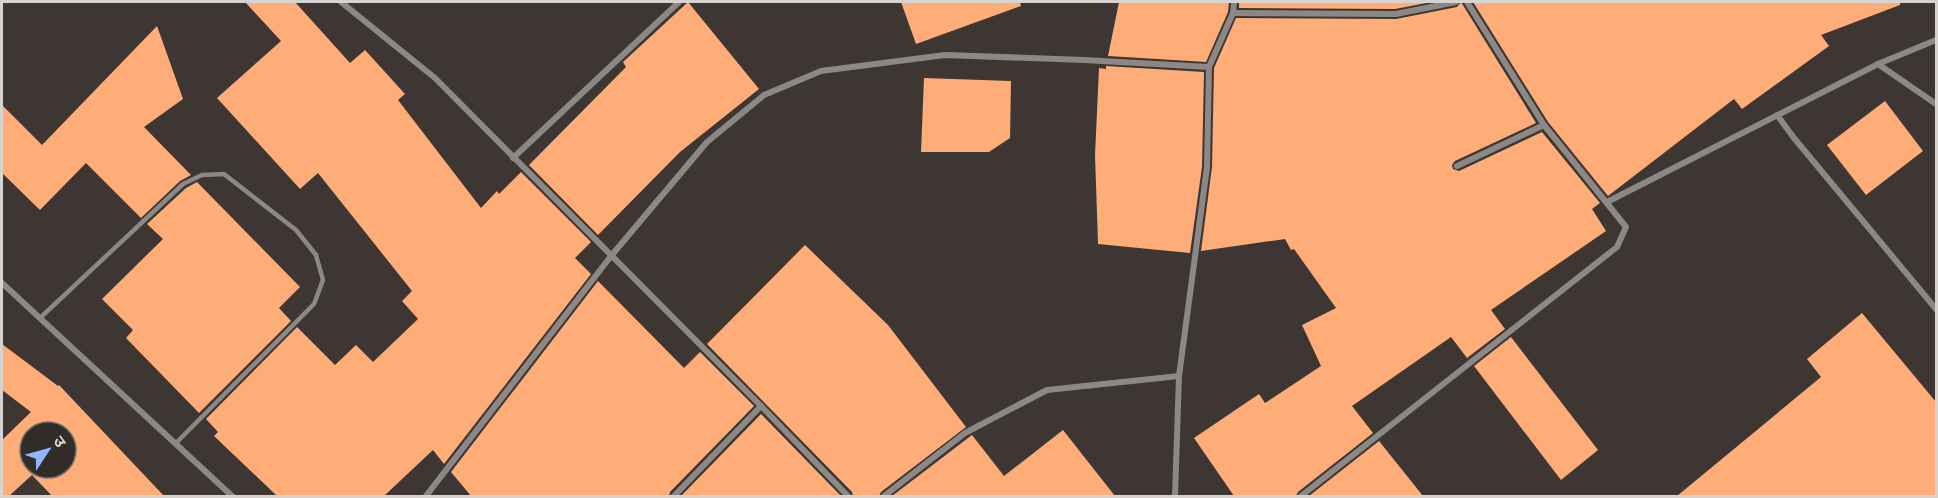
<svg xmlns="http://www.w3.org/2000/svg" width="1938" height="498" viewBox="0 0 1938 498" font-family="Cabin,'Noto Sans Devanagari',sans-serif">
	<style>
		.building { fill: #fead79; fill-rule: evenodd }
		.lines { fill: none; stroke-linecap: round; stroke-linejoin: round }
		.lane { stroke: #8c8886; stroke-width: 4.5 }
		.street { stroke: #8c8886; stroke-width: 6 }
	</style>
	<rect width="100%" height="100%" fill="#3d3632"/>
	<g class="building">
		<path d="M 245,2 L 295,2 L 350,63 L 365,50 L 405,94 L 398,100 L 481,208 L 497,191 L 499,194 L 521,172 L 591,242 L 575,258 L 591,274 L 444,464 L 433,450 L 384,496 L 277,496 L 214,436 L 218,432 L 206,419 L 297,327 L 335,365 L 356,345 L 373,362 L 418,319 L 402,301 L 412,291 L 318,173 L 300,189 L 217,98 L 281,41 Z"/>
		<path d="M 688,2 L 759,89 L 680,152 L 598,235 L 529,165 L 626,67 L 623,62 Z"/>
		<path d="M 901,2 L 1020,2 L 1021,6 L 916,44 Z"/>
		<path d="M 1119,2 L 1229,2 L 1228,12 L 1206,62 L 1108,56 Z"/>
		<path d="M 1239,2 L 1432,2 L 1395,9 L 1239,8 Z"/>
		<path d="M 1461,2 L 1536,123 L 1455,161 L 1452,165 L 1453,169 L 1459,171 L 1542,132 L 1600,203 L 1592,209 L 1606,231 L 1491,310 L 1505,329 L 1467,358 L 1451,337 L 1352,406 L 1373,433 L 1298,492 L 1296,496 L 1234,496 L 1194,438 L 1259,394 L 1265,403 L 1321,366 L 1302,325 L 1336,308 L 1294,249 L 1291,250 L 1285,239 L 1201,251 L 1212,167 L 1214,68 L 1236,18 L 1396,19 L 1457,7 Z"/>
		<path d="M 1473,2 L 1900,2 L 1900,5 L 1821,35 L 1829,46 L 1742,109 L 1734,99 L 1608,196 L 1548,122 Z"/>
		<path d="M 157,26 L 183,99 L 144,127 L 191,175 L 180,181 L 141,218 L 86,163 L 40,210 L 2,173 L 2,105 L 42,145 Z"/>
		<path d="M 1106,66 L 1204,72 L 1202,167 L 1190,253 L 1098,244 L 1095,155 L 1099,68 L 1106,69 Z"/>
		<path d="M 924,78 L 1011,81 L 1010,138 L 989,152 L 921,152 Z"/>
		<path d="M 1885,101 L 1923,151 L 1866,195 L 1827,145 Z"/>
		<path d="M 197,182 L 300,287 L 279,308 L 291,321 L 199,413 L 126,338 L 133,330 L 102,299 L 163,239 L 147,224 L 186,188 Z"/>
		<path d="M 805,245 L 888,325 L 966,427 L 881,492 L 879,496 L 853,496 L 852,492 L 707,344 Z"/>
		<path d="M 598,281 L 684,368 L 700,352 L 754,406 L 670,492 L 669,496 L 471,496 L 451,472 Z"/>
		<path d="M 1862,313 L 1936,402 L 1936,496 L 1677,496 L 1821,377 L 1807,359 Z"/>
		<path d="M 1511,337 L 1598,450 L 1561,480 L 1474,366 Z"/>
		<path d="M 2,344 L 58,386 L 59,385 L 164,496 L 52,496 L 32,475 L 9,496 L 2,496 L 2,440 L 31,412 L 2,390 ZM 30,432 L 66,432 L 66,468 L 30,468 Z"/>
		<path d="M 761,414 L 841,496 L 681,496 Z"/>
		<path d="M 1063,430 L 1115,496 L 892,496 L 972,435 L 1004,476 Z"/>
		<path d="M 1379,441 L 1423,496 L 1309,496 Z"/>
	</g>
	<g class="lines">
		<path class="lane" d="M 40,318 L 183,184 L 202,175 L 224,174 L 296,230 L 316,255 L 323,280 L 314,304 L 175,444"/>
		<g class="street">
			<path d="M 341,2 L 435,78 L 761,406 L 848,496"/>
			<path d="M 1233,13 L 1396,14 L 1456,2"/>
			<path d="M 1878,64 L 1936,104"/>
			<path d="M 1777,115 L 1794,138 L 1936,309"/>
			<path d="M 513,158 L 679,2"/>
			<path d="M 1457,166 L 1544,125"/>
			<path d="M 1607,202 L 1878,64 L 1936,40"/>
			<path d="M 2,283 L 232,496"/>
			<path d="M 426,496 L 611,256 L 707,142 L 764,95 L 821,71 L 945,55 L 1084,60 L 1209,67"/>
			<path d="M 674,496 L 761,406"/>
			<path d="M 884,496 L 965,433 L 1047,390 L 1179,376"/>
			<path d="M 1175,496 L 1179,376 L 1207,167 L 1209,67 L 1233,13 L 1234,2"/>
			<path d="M 1301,496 L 1617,247 L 1626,227 L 1544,125 L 1467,2"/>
		</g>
	</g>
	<rect width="1938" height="498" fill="none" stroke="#d7d3d0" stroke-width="6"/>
	<g transform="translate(48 450) rotate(54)"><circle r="28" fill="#322c28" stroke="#746f6b" stroke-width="1.5"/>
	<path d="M0-4.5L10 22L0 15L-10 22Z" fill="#92b7fd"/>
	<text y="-9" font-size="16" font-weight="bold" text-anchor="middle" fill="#d7d3d0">उ</text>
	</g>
</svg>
